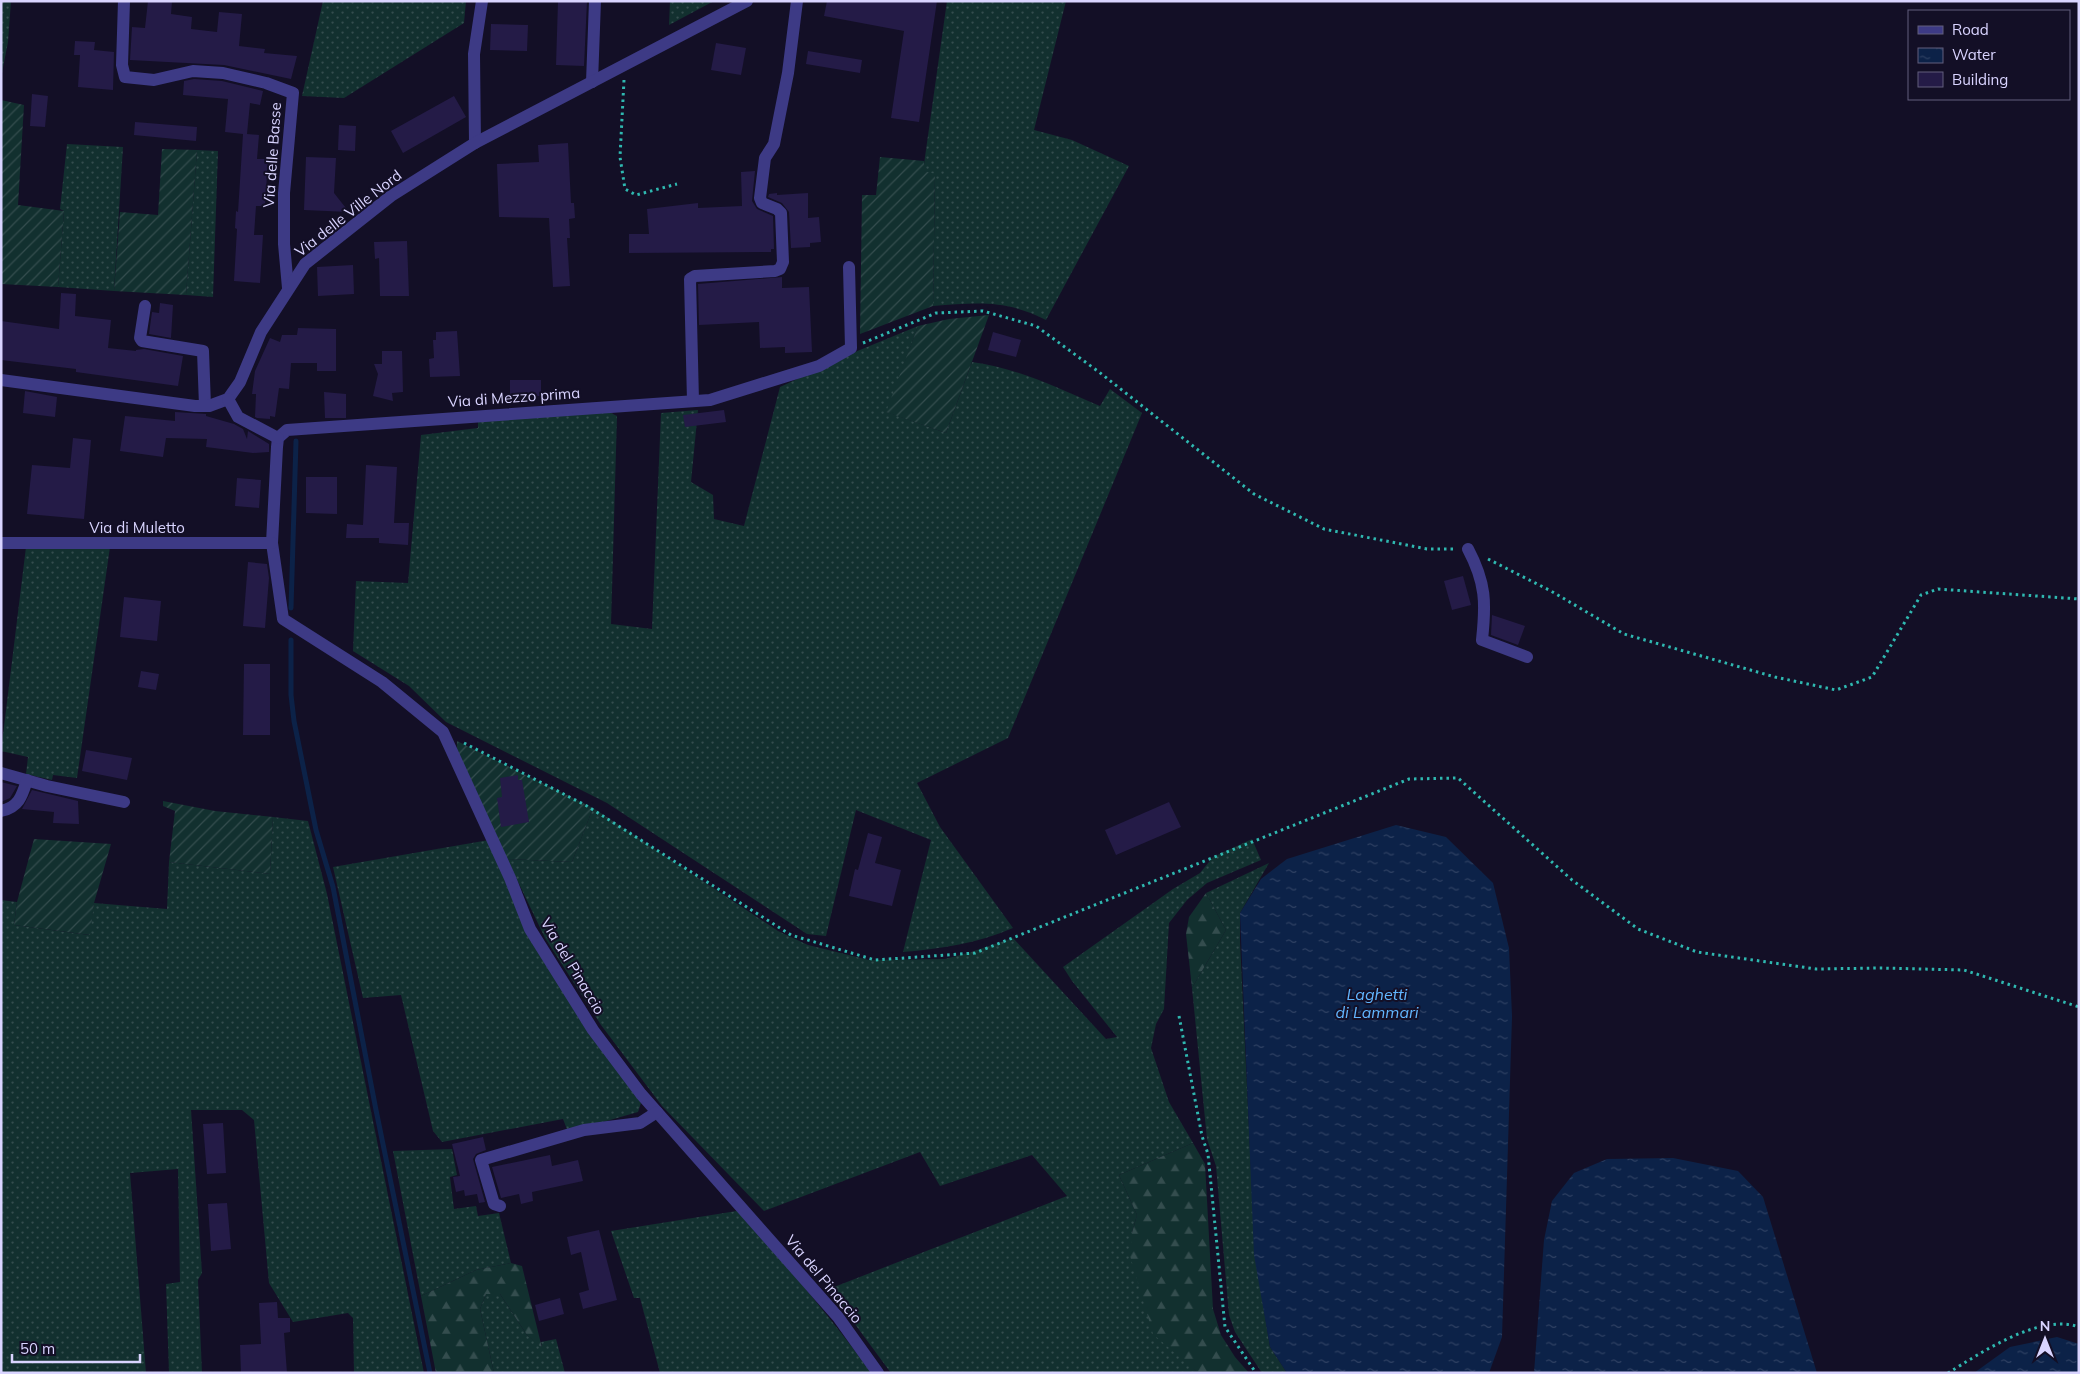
<svg xmlns="http://www.w3.org/2000/svg" width="2080" height="1374" viewBox="0 0 2080 1374" font-family="Mulish,sans-serif">
	<style>
		.grass { fill: url(#grass-dots) }
		.forest { fill: url(#forest-firs) }
		.garden { fill: url(#garden-furrows) }
		.water { fill: url(#water-ripples) }
		.lines { fill: none; stroke-linecap: round; stroke-linejoin: round }
		.stream { stroke: #0c2248; stroke-width: 5 }
		.building { fill: #241b47 }
		.path { stroke: #2fb8b0; stroke-width: 3; stroke-dasharray: 2.5 4; stroke-linecap: butt }
		.minor { stroke: #3d3a85; stroke-width: 12 }
		.labels { text-anchor: middle; dominant-baseline: central; stroke-width: 4; stroke-linejoin: round; paint-order: stroke }
		.street-label { font-size: 15px; fill: #d9d4ff; stroke: #130f26 }
		.water-label { font-size: 16px; font-style: italic; fill: #62b6ff; stroke: #130f26 }
	</style>
	<defs>
		<pattern id="grass-dots" width="8" height="8" patternUnits="userSpaceOnUse" patternTransform="scale(1.25)"><rect width="8" height="8" fill="#12302f"/><path d="M2 2h.1M6 6h.1" fill="none" stroke="#344d4e" stroke-width="1.8" stroke-linecap="round"/></pattern>
		<pattern id="forest-firs" width="22" height="20" patternUnits="userSpaceOnUse" patternTransform="scale(1.25)"><rect width="22" height="20" fill="#12302f"/><path d="M5 1l3.5 6h-7zM16 11l3.5 6h-7z" fill="#344d4e"/></pattern>
		<pattern id="garden-furrows" width="10" height="10" patternUnits="userSpaceOnUse" patternTransform="scale(1.25)"><rect width="10" height="10" fill="#12302f"/><path d="M-1 1l2-2M0 10L10 0M9 11l2-2" fill="none" stroke="#344d4e"/></pattern>
		<pattern id="water-ripples" width="26" height="14" patternUnits="userSpaceOnUse" patternTransform="scale(1.25)"><rect width="26" height="14" fill="#0c2248"/><path d="M2 4q2-2 4 0t4 0M15 11q2-2 4 0t4 0" fill="none" stroke="#2f4163"/></pattern>
	</defs>
	<rect width="100%" height="100%" fill="#130f26"/>
	<g class="grass">
		<path d="M 1,1 L 11,1 L 8,42 L 1,78 Z"/>
		<path d="M 323,1 L 466,1 L 464,23 L 344,98 L 302,96 Z"/>
		<path d="M 670,1 L 714,1 L 669,25 Z"/>
		<path d="M 947,1 L 1066,1 L 1034,130 L 1072,140 L 1129,166 L 1046,320 C 1005,299 976,303 933,306 L 935,175 L 923,171 Z"/>
		<path d="M 67,144 L 123,147 L 114,291 L 58,287 L 64,211 L 60,209 Z"/>
		<path d="M 197,150 L 218,151 L 213,297 L 186,295 Z"/>
		<path d="M 918,326 L 887,412 L 946,433 L 972,362 C 1021,369 1055,387 1100,406 L 1110,389 L 1142,413 L 1008,738 L 917,783 L 940,827 L 1013,928 C 978,943 941,949 903,952 L 931,840 L 856,810 L 826,936 L 807,934 L 607,803 L 446,722 L 409,686 L 353,651 L 356,581 L 408,583 L 421,435 L 478,428 L 478,419 L 609,412 L 617,416 L 611,624 L 652,629 L 661,413 L 698,410 L 691,482 L 713,495 L 714,519 L 744,526 L 780,387 L 855,352 Z"/>
		<path d="M 26,547 L 110,547 L 77,778 L 53,775 L 52,780 L 26,774 L 28,757 L 1,751 Z"/>
		<path d="M 593,808 L 778,931 L 808,945 L 869,960 L 945,959 L 968,953 L 1013,938 L 1106,1039 L 1117,1037 L 1072,981 L 1063,967 L 1173,889 L 1200,873 L 1213,857 L 1252,839 L 1261,860 L 1207,883 L 1187,900 L 1169,923 L 1164,1009 L 1156,1024 L 1151,1048 L 1169,1102 L 1193,1143 L 1119,1175 L 1137,1215 L 1132,1233 L 1188,1363 L 1198,1373 L 891,1373 L 829,1289 L 1067,1196 L 1032,1155 L 940,1186 L 920,1152 L 764,1211 L 662,1106 L 601,1025 L 545,938 L 507,859 L 572,862 Z"/>
		<path d="M 273,817 L 308,821 L 327,894 L 424,1373 L 354,1373 L 353,1318 L 348,1313 L 293,1322 L 269,1283 L 254,1120 L 242,1110 L 191,1110 L 202,1273 L 198,1280 L 202,1373 L 169,1373 L 166,1284 L 180,1282 L 178,1169 L 130,1173 L 146,1373 L 1,1373 L 1,900 L 17,902 L 14,925 L 89,935 L 94,903 L 167,909 L 169,862 L 270,874 Z"/>
		<path d="M 489,840 L 513,900 L 641,1103 L 638,1112 L 568,1132 L 563,1119 L 442,1142 L 433,1131 L 401,995 L 363,998 L 333,867 Z"/>
		<path d="M 1269,863 L 1240,913 L 1240,941 L 1255,1255 L 1270,1347 L 1287,1373 L 1262,1373 L 1235,1332 L 1229,1315 L 1216,1166 L 1207,1139 L 1192,988 L 1226,930 L 1206,893 Z"/>
		<path d="M 452,1149 L 457,1175 L 450,1177 L 454,1209 L 476,1206 L 478,1216 L 499,1213 L 511,1263 L 476,1270 L 421,1296 L 393,1151 Z"/>
		<path d="M 743,1210 C 784,1266 831,1316 871,1373 L 660,1373 L 640,1298 L 634,1298 L 611,1231 Z"/>
		<path d="M 486,1294 L 500,1294 L 527,1335 L 542,1347 L 541,1342 L 556,1339 L 565,1373 L 494,1373 L 480,1309 Z"/>
	</g>
	<g class="forest">
		<path d="M 1206,893 L 1226,930 L 1192,988 L 1186,934 L 1189,917 Z"/>
		<path d="M 1193,1143 L 1205,1164 L 1213,1309 L 1221,1335 L 1235,1357 L 1249,1373 L 1198,1373 L 1153,1334 L 1130,1256 L 1132,1233 L 1137,1215 L 1119,1175 Z"/>
		<path d="M 511,1263 L 522,1266 L 542,1348 L 527,1335 L 500,1294 L 486,1294 L 480,1309 L 494,1373 L 436,1373 L 421,1296 L 476,1270 Z"/>
	</g>
	<g class="garden">
		<path d="M 1,100 L 24,105 L 18,205 L 64,211 L 58,287 L 1,284 Z"/>
		<path d="M 162,149 L 197,150 L 186,295 L 114,291 L 120,212 L 158,215 Z"/>
		<path d="M 880,157 L 924,161 L 924,171 L 935,174 L 933,306 L 860,334 L 862,195 L 876,195 Z"/>
		<path d="M 989,315 L 946,433 L 886,412 L 918,326 L 949,319 Z"/>
		<path d="M 457,741 L 593,808 L 572,862 L 507,859 L 457,753 Z"/>
		<path d="M 163,801 L 215,811 L 273,817 L 270,874 L 169,862 L 175,811 L 163,806 Z"/>
		<path d="M 34,839 L 111,844 L 94,903 L 90,935 L 14,925 L 17,902 Z"/>
	</g>
	<g class="water">
		<path d="M 1396,825 L 1446,837 L 1493,883 L 1509,948 L 1512,1016 L 1502,1337 L 1489,1373 L 1287,1373 L 1270,1347 L 1254,1255 L 1240,913 L 1261,879 L 1287,859 Z"/>
		<path d="M 1673,1158 L 1738,1171 L 1763,1197 L 1817,1373 L 1534,1373 L 1544,1240 L 1552,1201 L 1574,1173 L 1607,1159 Z"/>
		<path d="M 2057,1337 L 2079,1344 L 2079,1373 L 1974,1373 L 2010,1347 Z"/>
	</g>
	<g class="lines">
		<g class="stream">
			<path d="M 291,608 L 296,441"/>
			<path d="M 291,640 L 291,695 L 294,721 L 316,830 L 333,887 L 376,1110 L 430,1373"/>
		</g>
	</g>
	<g class="building">
		<path d="M 148,1 L 172,1 L 171,14 L 192,17 L 191,29 L 217,32 L 219,12 L 242,14 L 239,46 L 265,49 L 264,53 L 297,56 L 291,79 L 224,65 L 130,60 L 132,27 L 145,28 Z"/>
		<path d="M 558,1 L 587,1 L 584,66 L 556,65 Z"/>
		<path d="M 827,1 L 937,1 L 919,122 L 891,118 L 904,31 L 824,16 Z"/>
		<path d="M 491,24 L 528,25 L 527,51 L 490,50 Z"/>
		<path d="M 75,41 L 95,42 L 94,50 L 114,52 L 113,90 L 78,87 L 80,55 L 74,55 Z"/>
		<path d="M 716,43 L 746,48 L 741,75 L 711,70 Z"/>
		<path d="M 808,51 L 862,60 L 860,73 L 806,64 Z"/>
		<path d="M 194,79 L 222,81 L 263,91 L 260,105 L 250,103 L 247,134 L 259,135 L 257,159 L 268,159 L 265,206 L 256,206 L 254,235 L 263,235 L 260,283 L 234,281 L 237,229 L 235,228 L 236,211 L 238,212 L 243,134 L 225,132 L 228,99 L 183,95 L 184,81 Z"/>
		<path d="M 32,94 L 48,96 L 45,127 L 30,126 Z"/>
		<path d="M 454,96 L 466,117 L 403,153 L 391,131 Z"/>
		<path d="M 135,122 L 197,127 L 196,141 L 134,135 Z"/>
		<path d="M 339,125 L 356,126 L 355,151 L 338,150 Z"/>
		<path d="M 568,143 L 571,203 L 574,203 L 575,218 L 569,219 L 570,238 L 567,238 L 570,286 L 553,287 L 549,218 L 499,217 L 497,164 L 539,162 L 538,145 Z"/>
		<path d="M 306,157 L 336,158 L 334,193 L 349,212 L 304,210 Z"/>
		<path d="M 755,171 L 752,201 L 757,209 L 773,216 L 774,249 L 771,249 L 771,252 L 629,253 L 629,234 L 649,234 L 647,209 L 698,203 L 698,208 L 742,206 L 741,172 Z"/>
		<path d="M 777,193 L 777,195 L 808,193 L 808,218 L 819,217 L 821,242 L 810,243 L 810,247 L 791,248 L 789,212 L 782,203 L 768,197 L 769,194 Z"/>
		<path d="M 407,241 L 409,296 L 380,296 L 379,258 L 375,259 L 374,242 Z"/>
		<path d="M 353,265 L 354,294 L 318,296 L 317,267 Z"/>
		<path d="M 782,277 L 782,288 L 809,287 L 812,352 L 785,353 L 785,347 L 760,348 L 759,322 L 699,325 L 698,284 Z"/>
		<path d="M 61,293 L 76,294 L 75,316 L 111,320 L 108,348 L 136,351 L 136,350 L 144,349 L 183,356 L 178,386 L 76,372 L 76,369 L 1,360 L 1,321 L 59,329 Z"/>
		<path d="M 160,303 L 173,305 L 171,338 L 149,334 L 152,312 L 159,313 Z"/>
		<path d="M 298,328 L 336,329 L 336,371 L 317,371 L 317,363 L 291,363 L 289,389 L 279,388 L 275,417 L 270,416 L 270,419 L 257,418 L 255,417 L 256,394 L 252,394 L 255,371 L 270,338 L 280,342 L 282,335 L 297,335 Z"/>
		<path d="M 457,331 L 460,376 L 430,377 L 429,359 L 434,358 L 433,340 L 436,340 L 436,332 Z"/>
		<path d="M 993,332 L 1021,340 L 1016,357 L 988,350 Z"/>
		<path d="M 382,351 L 402,351 L 403,392 L 392,393 L 393,401 L 373,396 L 378,374 L 374,364 L 382,364 Z"/>
		<rect x="510" y="380" width="31" height="16"/>
		<path d="M 25,391 L 57,397 L 55,417 L 23,413 Z"/>
		<path d="M 324,392 L 346,394 L 346,418 L 325,418 Z"/>
		<path d="M 724,410 L 726,422 L 685,427 L 683,415 Z"/>
		<path d="M 175,412 L 206,414 L 206,416 L 234,424 L 243,429 L 247,439 L 248,431 L 269,444 L 269,452 L 253,453 L 206,447 L 207,439 L 166,438 L 163,457 L 120,451 L 125,416 L 175,421 Z"/>
		<path d="M 73,438 L 91,440 L 84,519 L 27,514 L 32,465 L 70,468 Z"/>
		<path d="M 366,465 L 397,467 L 394,523 L 409,523 L 408,545 L 379,543 L 379,538 L 346,538 L 347,524 L 363,525 Z"/>
		<path d="M 306,477 L 337,477 L 337,514 L 306,513 Z"/>
		<path d="M 237,478 L 261,480 L 259,508 L 235,506 Z"/>
		<path d="M 248,562 L 267,564 L 269,578 L 265,628 L 243,626 Z"/>
		<path d="M 1463,576 L 1471,605 L 1452,610 L 1444,581 Z"/>
		<path d="M 124,597 L 161,601 L 157,641 L 120,637 Z"/>
		<path d="M 1492,615 L 1525,626 L 1518,645 L 1491,635 Z"/>
		<path d="M 244,664 L 270,664 L 270,735 L 243,735 Z"/>
		<path d="M 141,671 L 159,674 L 156,690 L 138,687 Z"/>
		<path d="M 86,750 L 132,758 L 127,780 L 82,771 Z"/>
		<path d="M 518,775 L 518,780 L 522,780 L 529,822 L 501,827 L 497,798 L 502,797 L 500,778 Z"/>
		<path d="M 1,782 L 17,786 L 10,798 L 1,802 Z"/>
		<path d="M 32,790 L 78,801 L 79,824 L 53,823 L 54,812 L 22,809 Z"/>
		<path d="M 1169,802 L 1181,827 L 1116,855 L 1105,830 Z"/>
		<path d="M 868,833 L 882,837 L 875,863 L 901,870 L 892,906 L 849,896 L 855,869 L 858,870 Z"/>
		<path d="M 223,1123 L 226,1173 L 207,1174 L 203,1124 Z"/>
		<path d="M 483,1137 L 486,1150 L 476,1154 L 473,1159 L 485,1202 L 479,1203 L 477,1194 L 465,1196 L 464,1190 L 456,1192 L 453,1177 L 460,1176 L 452,1144 Z"/>
		<path d="M 550,1155 L 552,1166 L 578,1160 L 583,1181 L 532,1192 L 533,1201 L 521,1204 L 519,1194 L 501,1198 L 492,1167 Z"/>
		<path d="M 227,1203 L 231,1249 L 211,1251 L 208,1204 Z"/>
		<path d="M 599,1230 L 617,1300 L 583,1309 L 579,1293 L 589,1290 L 581,1252 L 571,1255 L 567,1237 Z"/>
		<path d="M 560,1298 L 564,1314 L 539,1321 L 535,1305 Z"/>
		<path d="M 277,1302 L 278,1318 L 290,1318 L 290,1332 L 284,1333 L 287,1373 L 241,1373 L 240,1345 L 261,1344 L 259,1303 Z"/>
	</g>
	<g class="lines">
		<g class="path">
			<path d="M 624,80 L 620,157 L 625,189 L 636,195 L 677,184"/>
			<path d="M 863,343 L 936,313 L 983,311 L 1036,326 L 1099,372 L 1254,494 L 1324,529 L 1427,549 L 1455,549"/>
			<path d="M 1488,559 L 1551,591 L 1624,634 L 1775,677 L 1836,690 L 1872,677 L 1921,595 L 1938,589 L 2079,599"/>
			<path d="M 464,743 L 587,806 L 791,935 L 875,960 L 975,953 L 1409,779 L 1458,778 L 1572,880 L 1638,929 L 1697,952 L 1816,969 L 1881,968 L 1964,970 L 2079,1007"/>
			<path d="M 1179,1016 L 1202,1136 L 1208,1154 L 1225,1327 L 1256,1373"/>
			<path d="M 1948,1373 C 1981,1353 2039,1313 2079,1327"/>
		</g>
		<g class="minor">
			<path d="M 124,1 L 122,65 L 125,77 L 154,80 L 193,71 L 223,73 L 266,83 L 293,93 L 284,193 L 284,244 L 288,288"/>
			<path d="M 592,82 L 595,1"/>
			<path d="M 475,143 L 474,54 L 482,1"/>
			<path d="M 849,267 L 851,348 L 819,366 L 710,400 L 287,430 L 278,438 L 277,447 L 272,543 L 283,619 L 382,682 L 443,732 L 510,878 L 530,929 L 593,1030 L 641,1094 L 838,1317 L 878,1373"/>
			<path d="M 145,306 L 140,338 L 142,341 L 203,351 L 205,406"/>
			<path d="M 1,380 L 195,406 L 209,406 L 228,399 L 240,382 L 261,332 L 305,264 L 391,196 L 475,143 L 747,1"/>
			<path d="M 228,399 L 238,417 L 278,438"/>
			<path d="M 693,401 L 690,279 L 695,276 L 775,271 L 780,269 L 783,262 L 781,213 L 777,209 L 762,203 L 760,198 L 765,158 L 774,144 L 788,73 L 797,1"/>
			<path d="M 1,543 L 272,543"/>
			<path d="M 1468,549 C 1486,583 1486,603 1482,640 L 1527,657"/>
			<path d="M 1,773 L 47,786 L 124,802"/>
			<path d="M 1,811 C 19,807 22,796 27,780"/>
			<path d="M 500,1206 L 494,1204 L 481,1160 L 584,1130 L 640,1123 L 657,1112"/>
		</g>
	</g>
	<g class="labels">
		<g class="street-label">
			<text transform="translate(272 155) rotate(-86)">Via delle Basse</text>
			<text transform="translate(348 213) rotate(-38)">Via delle Ville Nord</text>
			<text transform="translate(514 397) rotate(-4)">Via di Mezzo prima</text>
			<text x="137" y="527">Via di Muletto</text>
			<text transform="translate(573 966) rotate(59)">Via del Pinaccio</text>
			<text transform="translate(824 1279) rotate(50)">Via del Pinaccio</text>
		</g>
		<g class="water-label">
			<text x="1377" y="994">Laghetti<tspan x="1377" dy="18">di Lammari</tspan></text>
		</g>
	</g>
	<rect width="2080" height="1374" fill="none" stroke="#d9d4ff" stroke-width="5"/>
	<rect x="1908" y="10" width="162" height="90" fill="#130f26" stroke="#625e7d"/>
	<rect x="1918" y="26" width="25" height="8" fill="#3d3a85" stroke="#625e7d"/>
	<text x="1952" y="35" font-size="15" fill="#d9d4ff">Road</text>
	<rect x="1918" y="48" width="25" height="15" fill="url(#water-ripples)" stroke="#625e7d"/>
	<text x="1952" y="60" font-size="15" fill="#d9d4ff">Water</text>
	<rect x="1918" y="72" width="25" height="15" fill="#241b47" stroke="#625e7d"/>
	<text x="1952" y="85" font-size="15" fill="#d9d4ff">Building</text>
	<g transform="translate(2045 1339)" stroke="#130f26" stroke-width="4" paint-order="stroke">
	<path d="M0-4L9 19L0 12L-9 19Z" fill="#d9d4ff"/>
	<text y="-8" font-size="14" font-weight="bold" text-anchor="middle" fill="#d9d4ff">N</text>
	</g>
	<path d="M12 1354v8h128v-8" fill="none" stroke="#d9d4ff" stroke-width="2.5"/>
	<text x="20" y="1354" font-size="15" fill="#d9d4ff" stroke="#130f26" stroke-width="4" paint-order="stroke">50 m</text>
</svg>
